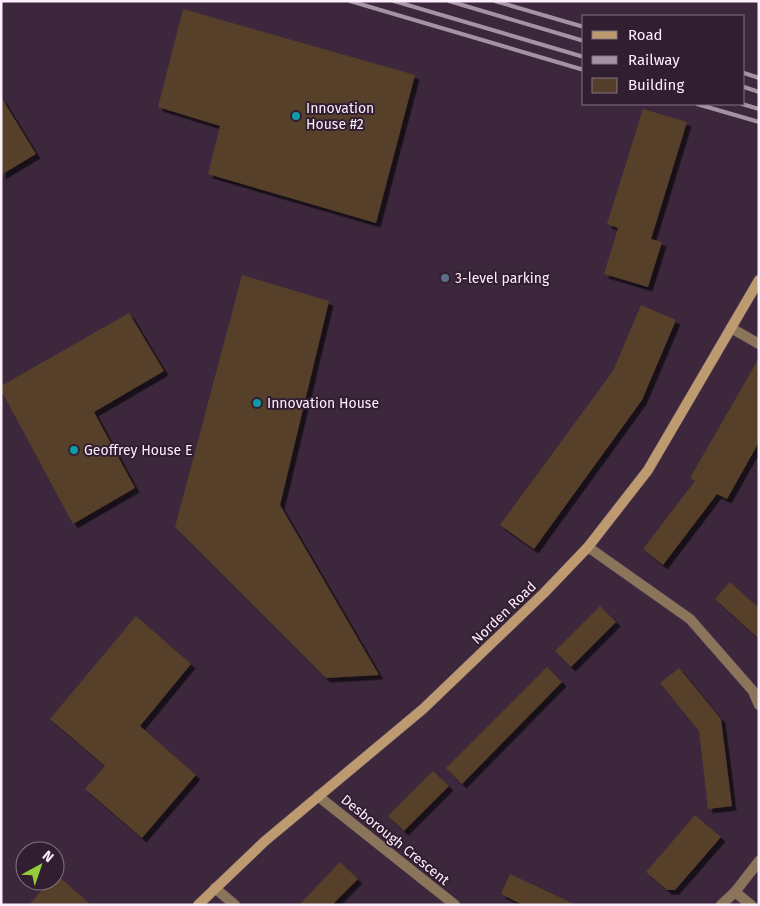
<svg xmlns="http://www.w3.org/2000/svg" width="760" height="906" viewBox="0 0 760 906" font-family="'Fira Sans',sans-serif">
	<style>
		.building { fill: #563f2a; filter: url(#shadow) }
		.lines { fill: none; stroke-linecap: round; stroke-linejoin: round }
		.street-casing { stroke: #584357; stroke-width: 11 }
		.secondary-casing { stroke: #584357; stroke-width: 11 }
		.street { stroke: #8a745a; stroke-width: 10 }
		.secondary { stroke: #bd9a70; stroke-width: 10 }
		.rail { stroke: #a593a4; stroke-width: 4 }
		.culture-dot { fill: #0f9aa8; stroke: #321e31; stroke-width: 2 }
		.service-dot { fill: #5c6f8a; stroke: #321e31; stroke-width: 2 }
		.labels { text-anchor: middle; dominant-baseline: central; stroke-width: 4; stroke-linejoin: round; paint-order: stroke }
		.poi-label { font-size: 14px; fill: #feeffd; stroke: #321e31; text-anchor: start }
		.street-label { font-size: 14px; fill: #feeffd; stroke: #321e31 }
	</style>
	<defs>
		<filter id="shadow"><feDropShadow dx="4.5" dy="4.5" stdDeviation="0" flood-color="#0009"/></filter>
	</defs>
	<rect width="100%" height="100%" fill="#3d273c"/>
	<g class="building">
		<path d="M 183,9 L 415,75 L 376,223 L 208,174 L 220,126 L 158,107 Z"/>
		<path d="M 1,97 L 36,154 L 1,175 Z"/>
		<path d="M 643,109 L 687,122 L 651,239 L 662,242 L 648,287 L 604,274 L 618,228 L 607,224 Z"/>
		<path d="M 242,275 L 329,301 L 280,505 L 379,675 L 326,678 L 175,527 Z"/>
		<path d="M 641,305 L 676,320 L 642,400 L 534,549 L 500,525 L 613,371 Z"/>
		<path d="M 129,313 L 164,371 L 94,412 L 135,488 L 73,524 L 1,390 L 1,386 Z"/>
		<path d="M 759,358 L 759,442 L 727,499 L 717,494 L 663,565 L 643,549 L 695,481 L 690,478 Z"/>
		<path d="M 730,582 L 759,608 L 759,639 L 715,599 Z"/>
		<path d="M 600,606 L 616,622 L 571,667 L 555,651 Z"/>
		<path d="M 136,616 L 191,664 L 140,726 L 196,775 L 142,838 L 85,789 L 105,766 L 50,719 Z"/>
		<path d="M 547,667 L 562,682 L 462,784 L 446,768 Z"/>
		<path d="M 679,668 L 721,719 L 732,806 L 708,809 L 699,731 L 660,683 Z"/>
		<path d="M 433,771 L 449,786 L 404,831 L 388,816 Z"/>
		<path d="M 695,815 L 721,837 L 675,890 L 667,890 L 646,872 Z"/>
		<path d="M 340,862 L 358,879 L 332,905 L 299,905 Z"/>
		<path d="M 56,874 L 91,905 L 29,905 L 50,881 L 55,881 Z"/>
		<path d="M 510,874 L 576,905 L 523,905 L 501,894 Z"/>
	</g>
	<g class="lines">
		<defs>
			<g id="street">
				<path d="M 731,328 L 759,344"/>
				<path d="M 588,547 L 690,619 L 753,691 L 759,705"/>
				<path d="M 318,796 L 455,905"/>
				<path d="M 215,888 L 235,905"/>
				<path d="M 735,892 L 751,905"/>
				<path d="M 721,905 L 735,892 L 759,861"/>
			</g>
			<path id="secondary" d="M 198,905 L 265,841 L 423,709 L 544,593 L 588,547 L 648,470 L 759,280"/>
		</defs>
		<use href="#street" class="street-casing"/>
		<use href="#secondary" class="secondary-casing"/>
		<use href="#street" class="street"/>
		<use href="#secondary" class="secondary"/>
		<g class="rail">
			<path d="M 350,1 L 584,70"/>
			<path d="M 394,1 L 584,57"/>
			<path d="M 449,1 L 584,41"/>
			<path d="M 495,1 L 584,27"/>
			<path d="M 744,73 L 759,78"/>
			<path d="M 744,87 L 759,92"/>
			<path d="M 697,104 L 759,122"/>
			<path d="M 742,104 L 759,109"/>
		</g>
	</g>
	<g class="culture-dot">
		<circle cx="296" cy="116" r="5"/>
		<circle cx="257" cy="403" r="5"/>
		<circle cx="74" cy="450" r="5"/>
	</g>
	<circle class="service-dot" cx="445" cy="278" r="5"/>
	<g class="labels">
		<g class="poi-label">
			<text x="306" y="108">Innovation<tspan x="306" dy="16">House #2</tspan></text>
			<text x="455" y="278">3-level parking</text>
			<text x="267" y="403">Innovation House</text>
			<text x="84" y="450">Geoffrey House E</text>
		</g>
		<g class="street-label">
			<text transform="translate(504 613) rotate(-44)">Norden Road</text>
			<text transform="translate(395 840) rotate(39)">Desborough Crescent</text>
		</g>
	</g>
	<rect width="760" height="906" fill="none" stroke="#feeffd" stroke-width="5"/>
	<rect x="582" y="15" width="162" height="90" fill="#321e31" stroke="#847283"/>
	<rect x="592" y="31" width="25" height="8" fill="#bd9a70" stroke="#847283"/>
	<text x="628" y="40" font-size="15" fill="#feeffd">Road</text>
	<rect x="592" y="56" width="25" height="8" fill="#a593a4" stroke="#847283"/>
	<text x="628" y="65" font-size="15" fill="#feeffd">Railway</text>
	<rect x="592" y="78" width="25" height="15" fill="#563f2a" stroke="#847283"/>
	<text x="628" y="90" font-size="15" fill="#feeffd">Building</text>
	<g transform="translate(40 866) rotate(40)"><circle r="24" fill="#321e31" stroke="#847283"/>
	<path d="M0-4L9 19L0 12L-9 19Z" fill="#95cc3b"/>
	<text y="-8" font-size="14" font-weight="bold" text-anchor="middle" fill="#feeffd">N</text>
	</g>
</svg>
